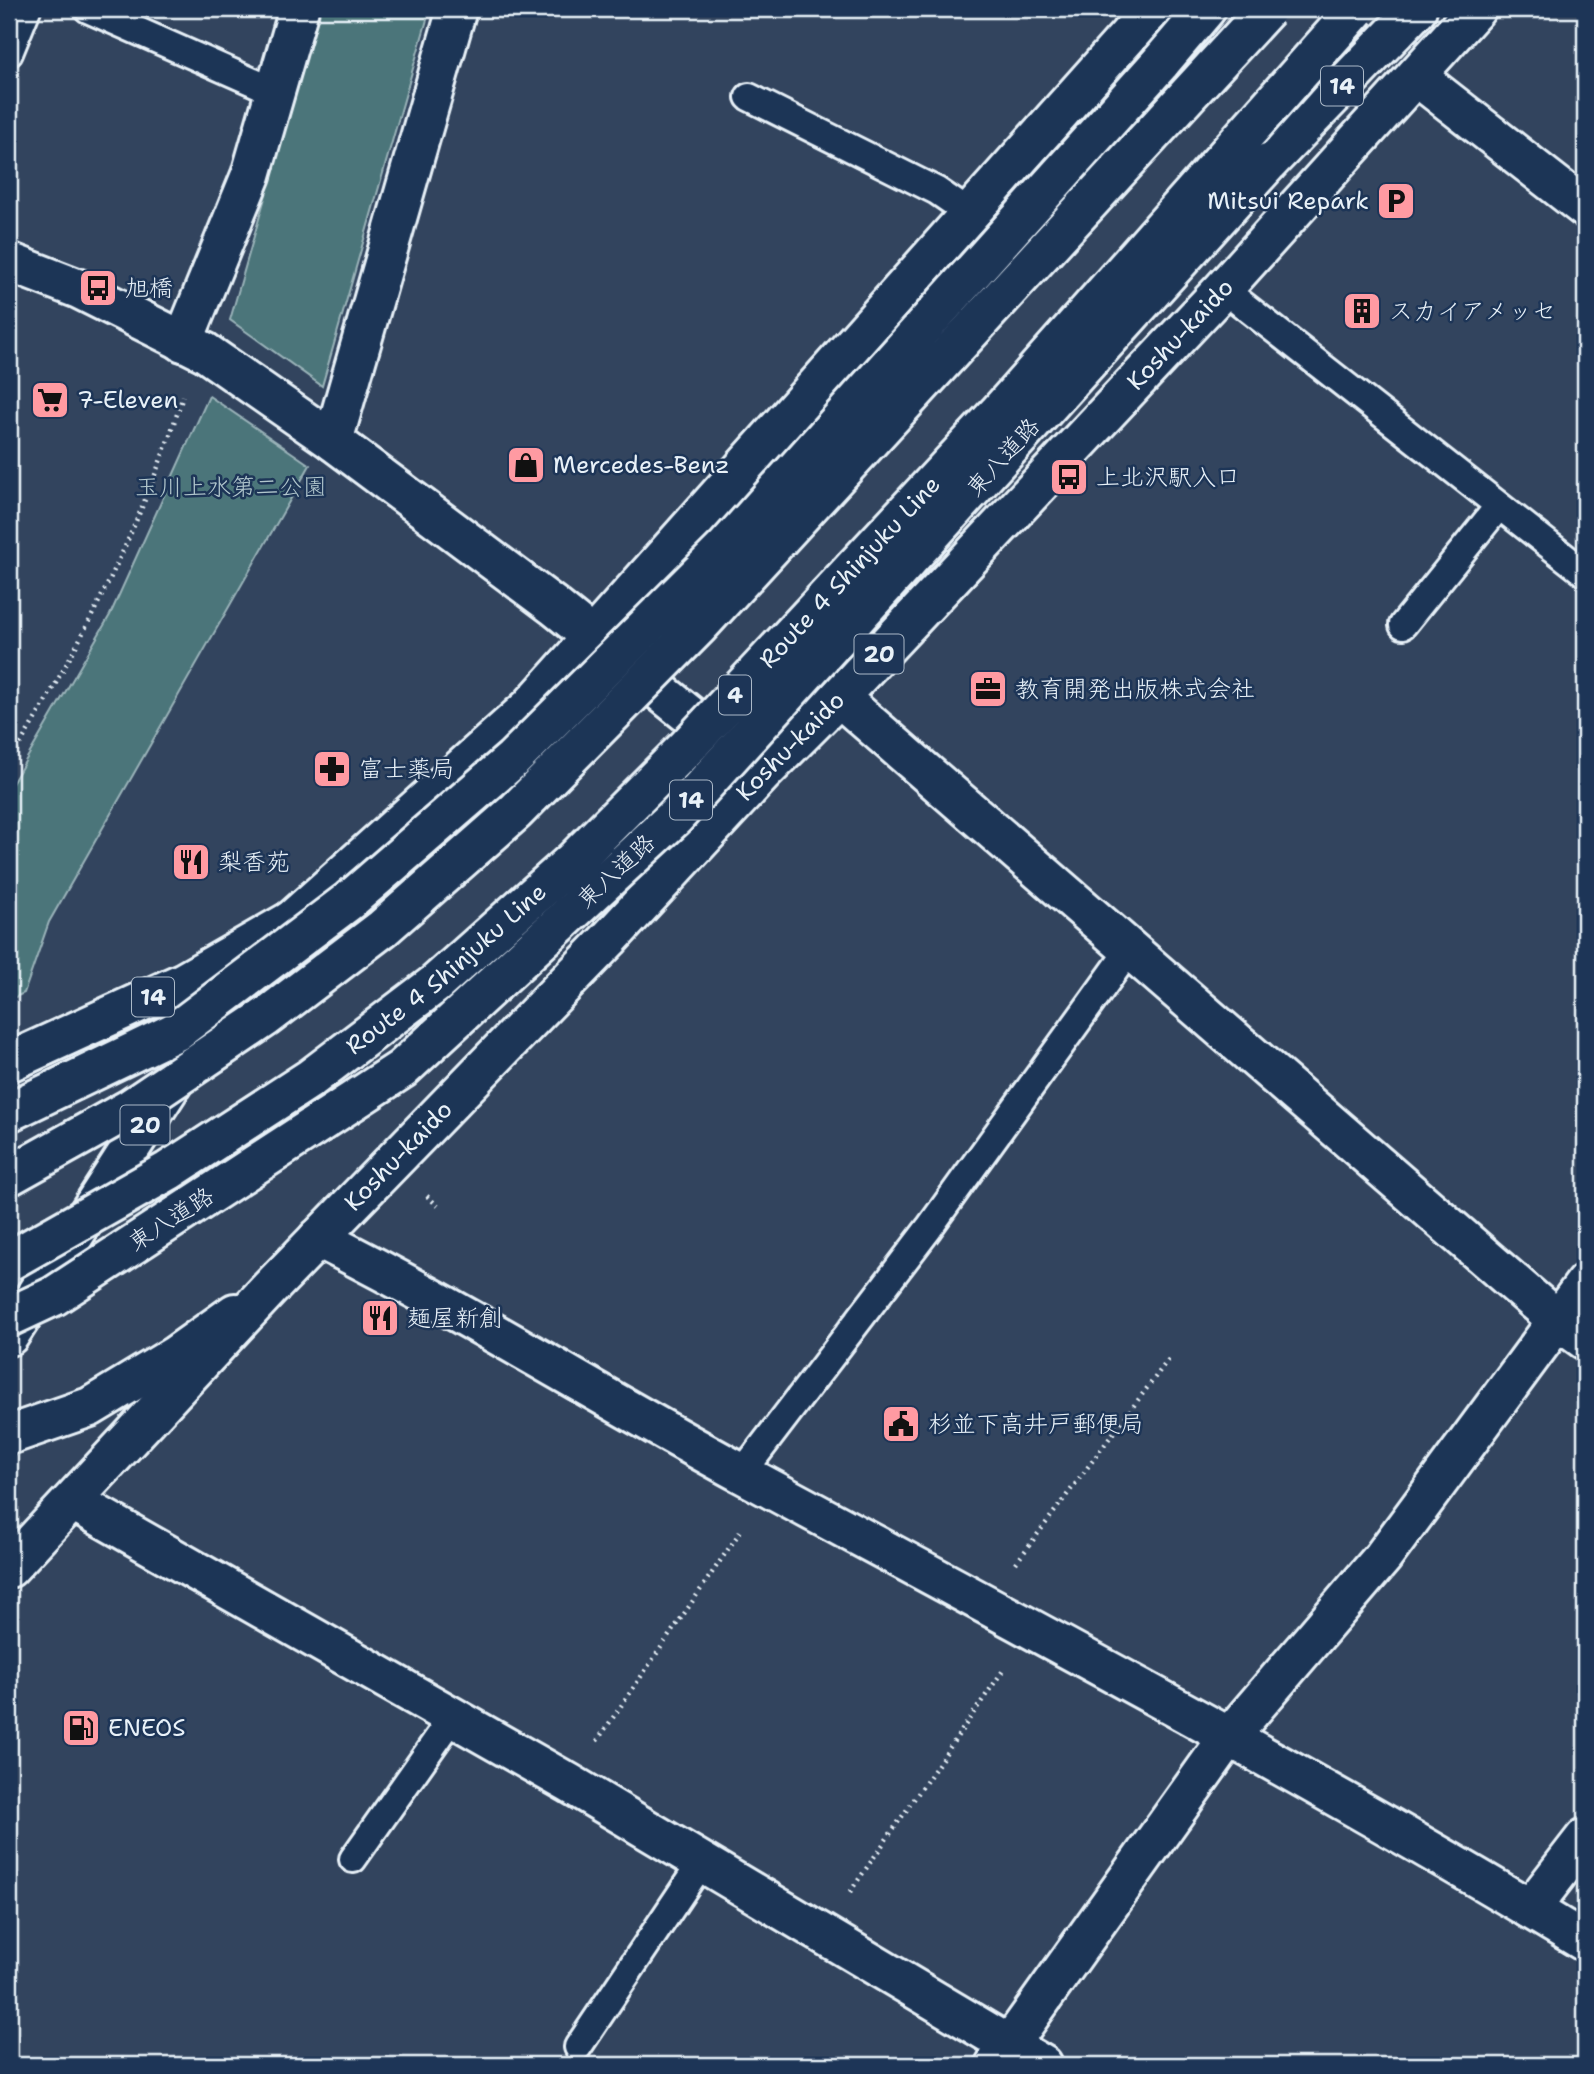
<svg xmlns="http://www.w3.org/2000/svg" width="1594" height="2074" viewBox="0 0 1594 2074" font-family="'Shantell Sans','Klee One',sans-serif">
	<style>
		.green { fill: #4c757a; stroke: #9ab3b9; stroke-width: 2 }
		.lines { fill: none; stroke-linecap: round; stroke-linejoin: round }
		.lane-casing { stroke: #e8f1f8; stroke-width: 32 }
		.street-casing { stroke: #e8f1f8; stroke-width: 44 }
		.primary-casing { stroke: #e8f1f8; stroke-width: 44 }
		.highway-casing { stroke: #e8f1f8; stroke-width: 44 }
		.path { stroke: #e8f1f8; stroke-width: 4.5; stroke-dasharray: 2 5; stroke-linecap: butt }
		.lane { stroke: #1d3557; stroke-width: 26 }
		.street { stroke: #1d3557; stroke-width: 38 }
		.primary { stroke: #1d3557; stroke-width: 38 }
		.highway { stroke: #1d3557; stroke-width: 38 }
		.primary-bridge-casing { stroke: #e8f1f8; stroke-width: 44; stroke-linecap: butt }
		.highway-bridge-casing { stroke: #e8f1f8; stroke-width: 44; stroke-linecap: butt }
		.primary-bridge { stroke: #1d3557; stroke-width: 38 }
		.highway-bridge { stroke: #1d3557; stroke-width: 38 }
		.labels { text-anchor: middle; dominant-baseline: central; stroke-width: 5; stroke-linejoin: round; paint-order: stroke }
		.shield { fill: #1d3557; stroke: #abb9c8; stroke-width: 2 }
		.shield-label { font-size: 23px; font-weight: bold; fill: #e8f1f8 }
		.poi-label { font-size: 24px; fill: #e8f1f8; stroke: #1d3557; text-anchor: start }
		.street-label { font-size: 24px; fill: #e8f1f8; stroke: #1d3557 }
		.park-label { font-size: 24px; fill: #b1c6cc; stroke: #1d3557 }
	</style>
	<rect width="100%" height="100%" fill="#32445e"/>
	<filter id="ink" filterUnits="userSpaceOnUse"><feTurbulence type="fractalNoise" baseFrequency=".0143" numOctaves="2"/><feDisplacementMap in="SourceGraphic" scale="14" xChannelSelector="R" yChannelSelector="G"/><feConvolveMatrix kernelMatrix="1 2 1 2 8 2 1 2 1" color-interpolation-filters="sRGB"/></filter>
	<g filter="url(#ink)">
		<g class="green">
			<path d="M 319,9 L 430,9 L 322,386 L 230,320 Z"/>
			<path d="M 209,396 L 310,465 L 49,922 L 24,993 L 9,1000 L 9,789 L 110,615 Z"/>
		</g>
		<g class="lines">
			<defs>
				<g id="lane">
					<path d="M 88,9 L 276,92"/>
					<path d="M 9,53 L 27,9"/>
					<path d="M 749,97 L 937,191 L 969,213"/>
					<path d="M 1223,289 L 1585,573"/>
					<path d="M 1403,625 L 1498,507"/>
					<path d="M 742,1473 L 929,1228 L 1130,949"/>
					<path d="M 353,1859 L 453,1717"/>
					<path d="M 578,2047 L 702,1862"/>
				</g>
				<g id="street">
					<path d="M 1416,76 L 1585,208"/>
					<path d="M 9,262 L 79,289 L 205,352 L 333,441 L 554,606 L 729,747"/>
					<path d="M 183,342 L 251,175 L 299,9"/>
					<path d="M 333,441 L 457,9"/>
					<path d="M 839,697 L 1557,1320 L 1585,1340"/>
					<path d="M 318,1238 C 464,1311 602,1398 745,1475 C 1027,1627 1311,1776 1585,1942"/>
					<path d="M 73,1501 L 569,1783 L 1043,2065"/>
					<path d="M 1530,1909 L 1585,1838"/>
					<path d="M 995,2065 L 1228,1738 L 1383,1557 L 1585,1283"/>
				</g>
				<g id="primary">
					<path d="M 1160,63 L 1206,9"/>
					<path d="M 1268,163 L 1417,9"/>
					<path d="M 9,1062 L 184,982 L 292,920"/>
					<path d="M 9,1435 L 90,1407 L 176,1355 L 235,1313"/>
				</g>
				<g id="highway">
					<path d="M 9,1336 L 188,1059 L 292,920 L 530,707 L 1152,9"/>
					<path id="s1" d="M 9,1568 L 270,1288 L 609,939 L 762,774 L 839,697 L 1223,289 L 1476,9"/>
				</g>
			</defs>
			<use href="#lane" class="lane-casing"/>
			<use href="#street" class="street-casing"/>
			<use href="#primary" class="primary-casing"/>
			<use href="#highway" class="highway-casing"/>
			<g class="path">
				<path d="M 9,762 C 81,647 141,526 183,396"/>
				<path d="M 427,1196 L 438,1206"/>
				<path d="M 1016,1563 L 1171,1356"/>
				<path d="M 597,1741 L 742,1529"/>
				<path d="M 850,1892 L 1004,1669"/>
			</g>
			<use href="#lane" class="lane"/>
			<use href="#street" class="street"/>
			<use href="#primary" class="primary"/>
			<use href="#highway" class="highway"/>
			<defs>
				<g id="primary-bridge">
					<path d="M 9,1112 L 175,1032 L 350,900 L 513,759 L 727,546 L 1160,63"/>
					<path d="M 9,1317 L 54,1296 L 402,1069 L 675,817 L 1268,163"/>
				</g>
				<g id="highway-bridge">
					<path d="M 9,1176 L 131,1108 L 266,1017 L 383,928 L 515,812 L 698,627 L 1267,9"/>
					<path id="s2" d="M 9,1261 L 168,1171 L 311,1078 L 435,984 L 573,861 L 687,747 L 998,413 L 1356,9"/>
				</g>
			</defs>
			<use href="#primary-bridge" class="primary-bridge-casing"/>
			<use href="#highway-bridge" class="highway-bridge-casing"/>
			<use href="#primary-bridge" class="primary-bridge"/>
			<use href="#highway-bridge" class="highway-bridge"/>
		</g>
	</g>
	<defs>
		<symbol id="parking-square" viewBox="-11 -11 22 22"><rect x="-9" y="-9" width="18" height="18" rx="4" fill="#ff9aa2" stroke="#1d3557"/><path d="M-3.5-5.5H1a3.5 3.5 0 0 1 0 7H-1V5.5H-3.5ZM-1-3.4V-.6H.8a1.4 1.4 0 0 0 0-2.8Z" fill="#111"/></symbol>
		<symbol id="bus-square" viewBox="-11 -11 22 22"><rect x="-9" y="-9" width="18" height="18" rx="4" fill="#ff9aa2" stroke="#1d3557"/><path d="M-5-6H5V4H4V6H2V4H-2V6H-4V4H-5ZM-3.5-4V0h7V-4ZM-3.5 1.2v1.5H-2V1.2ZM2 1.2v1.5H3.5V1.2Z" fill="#111"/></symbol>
		<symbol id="building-square" viewBox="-11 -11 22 22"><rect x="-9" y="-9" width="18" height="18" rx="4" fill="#ff9aa2" stroke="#1d3557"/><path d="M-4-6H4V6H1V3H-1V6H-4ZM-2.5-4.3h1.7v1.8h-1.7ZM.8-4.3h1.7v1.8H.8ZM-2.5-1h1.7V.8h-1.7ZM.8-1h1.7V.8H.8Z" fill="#111"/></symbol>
		<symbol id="supermarket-square" viewBox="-11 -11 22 22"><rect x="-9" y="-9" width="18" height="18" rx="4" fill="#ff9aa2" stroke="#1d3557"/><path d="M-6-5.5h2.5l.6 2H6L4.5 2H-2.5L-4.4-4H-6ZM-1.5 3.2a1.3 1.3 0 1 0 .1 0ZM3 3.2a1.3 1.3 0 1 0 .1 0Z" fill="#111"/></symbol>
		<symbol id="shop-square" viewBox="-11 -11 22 22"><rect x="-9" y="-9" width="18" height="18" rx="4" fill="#ff9aa2" stroke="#1d3557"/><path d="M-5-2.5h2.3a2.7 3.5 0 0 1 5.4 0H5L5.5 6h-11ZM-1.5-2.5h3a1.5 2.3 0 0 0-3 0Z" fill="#111"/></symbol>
		<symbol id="office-square" viewBox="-11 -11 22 22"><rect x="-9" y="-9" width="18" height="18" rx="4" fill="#ff9aa2" stroke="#1d3557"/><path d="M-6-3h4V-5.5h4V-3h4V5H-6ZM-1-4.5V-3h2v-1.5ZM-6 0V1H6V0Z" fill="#111"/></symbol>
		<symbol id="pharmacy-square" viewBox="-11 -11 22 22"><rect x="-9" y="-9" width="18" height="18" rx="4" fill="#ff9aa2" stroke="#1d3557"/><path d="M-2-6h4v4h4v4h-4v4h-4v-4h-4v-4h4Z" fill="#111"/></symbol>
		<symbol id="restaurant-square" viewBox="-11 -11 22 22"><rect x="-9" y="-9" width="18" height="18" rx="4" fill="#ff9aa2" stroke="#1d3557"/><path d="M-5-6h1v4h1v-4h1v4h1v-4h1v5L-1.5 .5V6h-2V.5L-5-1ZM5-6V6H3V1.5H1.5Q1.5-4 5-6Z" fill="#111"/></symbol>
		<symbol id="civic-square" viewBox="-11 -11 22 22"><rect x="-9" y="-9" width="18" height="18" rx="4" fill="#ff9aa2" stroke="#1d3557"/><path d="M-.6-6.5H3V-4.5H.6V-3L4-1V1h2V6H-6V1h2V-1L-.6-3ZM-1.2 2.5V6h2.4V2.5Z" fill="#111"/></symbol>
		<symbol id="fuel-square" viewBox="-11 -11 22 22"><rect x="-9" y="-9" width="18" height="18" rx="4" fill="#ff9aa2" stroke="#1d3557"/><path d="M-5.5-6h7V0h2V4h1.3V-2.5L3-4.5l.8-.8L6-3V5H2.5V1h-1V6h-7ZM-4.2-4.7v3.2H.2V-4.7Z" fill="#111"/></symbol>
	</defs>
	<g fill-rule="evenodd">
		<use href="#parking-square" x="1374" y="179" width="44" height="44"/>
		<use href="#bus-square" x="76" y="266" width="44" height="44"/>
		<use href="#building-square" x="1340" y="289" width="44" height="44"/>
		<use href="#supermarket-square" x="28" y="378" width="44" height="44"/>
		<use href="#shop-square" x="504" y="443" width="44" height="44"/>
		<use href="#bus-square" x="1047" y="455" width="44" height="44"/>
		<use href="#office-square" x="966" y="667" width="44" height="44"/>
		<use href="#pharmacy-square" x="310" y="747" width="44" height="44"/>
		<use href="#restaurant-square" x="169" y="840" width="44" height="44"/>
		<use href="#restaurant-square" x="358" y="1296" width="44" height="44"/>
		<use href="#civic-square" x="879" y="1402" width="44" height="44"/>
		<use href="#fuel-square" x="59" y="1706" width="44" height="44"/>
	</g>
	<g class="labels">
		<g class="shield">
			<rect x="1321" y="66.5" width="42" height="39" rx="5"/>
			<rect x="854.5" y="634.5" width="49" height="39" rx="5"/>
			<rect x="719" y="675.5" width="32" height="39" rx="5"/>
			<rect x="670" y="780.5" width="42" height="39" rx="5"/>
			<rect x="132" y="977.5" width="42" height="39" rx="5"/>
			<rect x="120.5" y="1105.5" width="49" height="39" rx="5"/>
		</g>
		<g class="shield-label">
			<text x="1342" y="86">14</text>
			<text x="879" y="654">20</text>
			<text x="735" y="695">4</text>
			<text x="691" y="800">14</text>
			<text x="153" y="997">14</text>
			<text x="145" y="1125">20</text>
		</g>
		<g class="poi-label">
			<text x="1369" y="201" text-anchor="end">Mitsui Repark</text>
			<text x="125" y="288">旭橋</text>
			<text x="1389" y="311">スカイアメッセ</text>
			<text x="77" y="400">7-Eleven</text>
			<text x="553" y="465">Mercedes-Benz</text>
			<text x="1096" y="477">上北沢駅入口</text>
			<text x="1015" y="689">教育開発出版株式会社</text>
			<text x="359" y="769">富士薬局</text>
			<text x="218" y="862">梨香苑</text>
			<text x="407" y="1318">麺屋新創</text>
			<text x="928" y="1424">杉並下高井戸郵便局</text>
			<text x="108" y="1728">ENEOS</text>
		</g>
		<g class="street-label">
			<text stroke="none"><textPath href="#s1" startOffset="1701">Koshu-kaido</textPath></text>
			<text transform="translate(1003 457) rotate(-48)">東八道路</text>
			<text stroke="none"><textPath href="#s2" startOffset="1094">Route 4 Shinjuku Line</textPath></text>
			<text stroke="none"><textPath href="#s1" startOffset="1134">Koshu-kaido</textPath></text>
			<text transform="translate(616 871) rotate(-43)">東八道路</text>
			<text stroke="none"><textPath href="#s2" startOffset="527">Route 4 Shinjuku Line</textPath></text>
			<text stroke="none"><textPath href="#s1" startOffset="567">Koshu-kaido</textPath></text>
			<text transform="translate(171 1219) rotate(-33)">東八道路</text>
		</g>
		<g class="park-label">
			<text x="231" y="487">玉川上水第二公園</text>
		</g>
	</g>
	<rect width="1594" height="2074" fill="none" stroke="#1d3557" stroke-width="35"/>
	<rect x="18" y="18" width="1559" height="2039" fill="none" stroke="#e8f1f8" stroke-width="2.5" filter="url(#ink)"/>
</svg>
